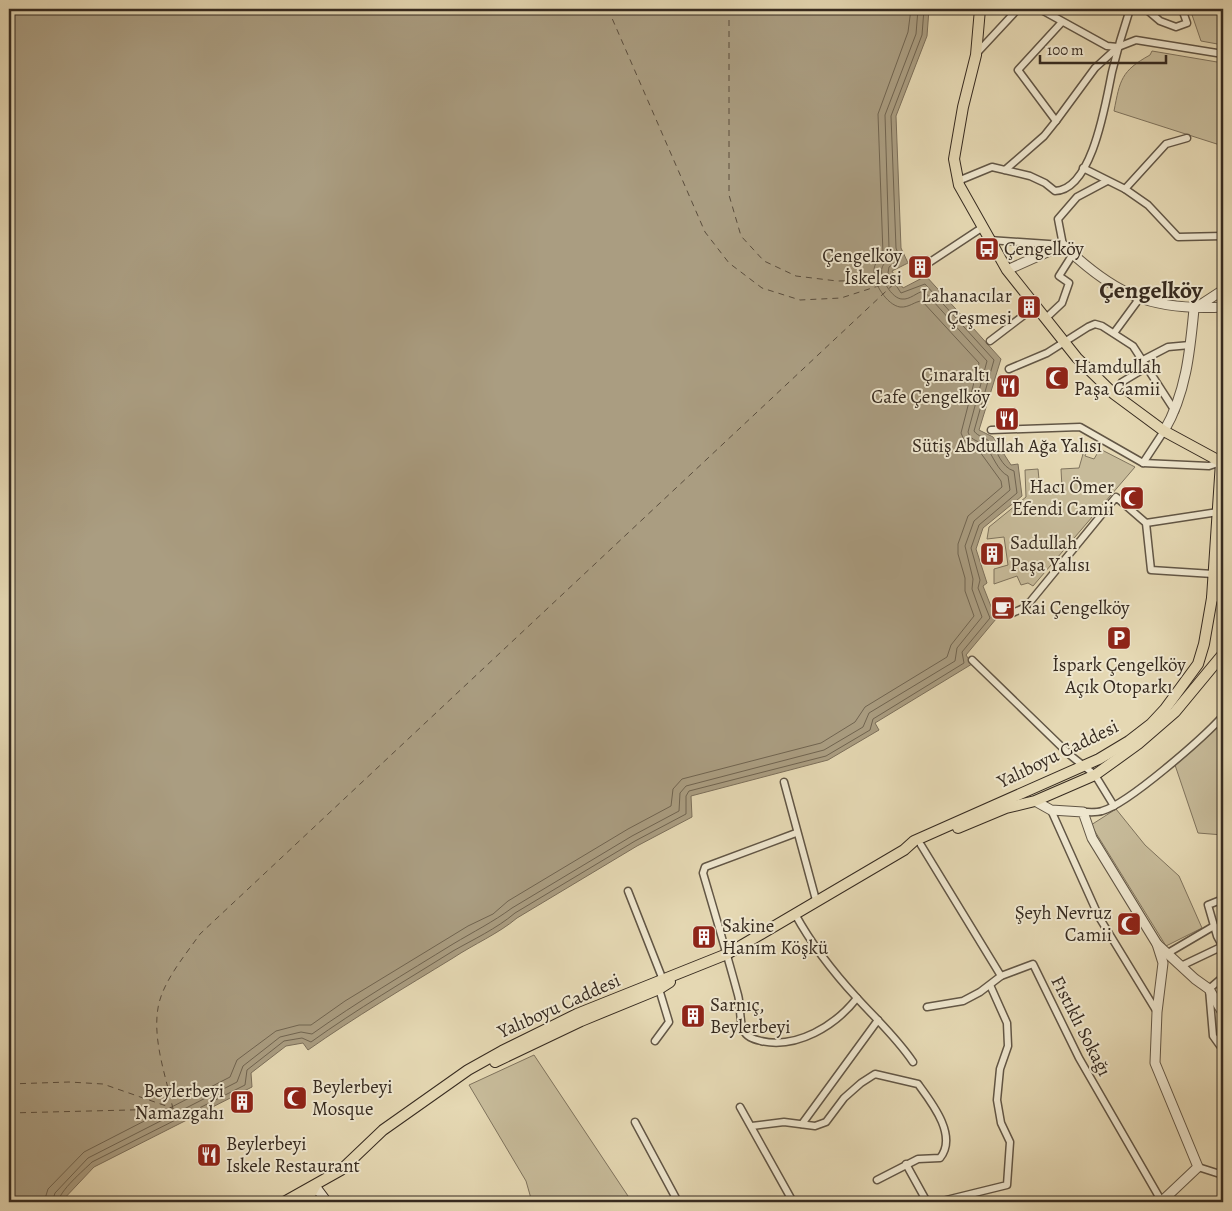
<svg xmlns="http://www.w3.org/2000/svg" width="1232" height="1211" viewBox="0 0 1232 1211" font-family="Alegreya,serif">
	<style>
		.green { fill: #c7bb9a; stroke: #7f735d }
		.water { fill: #aa9d81; stroke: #7c6f5a }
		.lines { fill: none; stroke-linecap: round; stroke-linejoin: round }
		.shore { stroke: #706450; stroke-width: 1 }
		.ferry { stroke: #5a4d3d; stroke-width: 1; stroke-dasharray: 6 5; stroke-linecap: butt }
		.minor-casing { stroke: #625645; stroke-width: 9 }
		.tertiary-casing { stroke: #625645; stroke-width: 11 }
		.secondary-casing { stroke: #372b20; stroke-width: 11 }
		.primary-casing { stroke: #372b20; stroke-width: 12 }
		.minor { stroke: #eee6ce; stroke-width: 6 }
		.tertiary { stroke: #eee6ce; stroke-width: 9 }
		.secondary { stroke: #eee6ce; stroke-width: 9 }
		.primary { stroke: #e5d8b3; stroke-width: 10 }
		.labels { text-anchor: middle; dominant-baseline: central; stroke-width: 4; stroke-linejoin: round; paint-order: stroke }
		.poi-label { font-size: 19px; fill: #372b20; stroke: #eee6ce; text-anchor: start }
		.street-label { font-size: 19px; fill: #372b20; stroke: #eee6ce }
		.district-label { font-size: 24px; font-weight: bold; fill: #372b20; stroke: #eee6ce }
	</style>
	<rect width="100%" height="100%" fill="#e5d8b3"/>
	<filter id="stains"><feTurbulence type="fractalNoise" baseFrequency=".004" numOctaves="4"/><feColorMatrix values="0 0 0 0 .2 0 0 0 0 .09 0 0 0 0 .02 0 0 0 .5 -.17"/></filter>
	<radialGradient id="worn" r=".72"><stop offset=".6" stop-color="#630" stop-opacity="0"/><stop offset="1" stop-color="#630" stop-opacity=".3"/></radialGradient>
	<g class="green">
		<path d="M 1190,9 L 1223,9 L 1223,45 L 1201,41 Z"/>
		<path d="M 1152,51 L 1223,63 L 1223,146 L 1114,111 C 1120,80 1121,71 1150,55 Z"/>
		<path d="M 1085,447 L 1088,448 L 1085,456 L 1094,459 L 1100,449 L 1135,467 L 1033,586 L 1028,583 L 1021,585 L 1017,576 L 994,584 L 994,569 L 1008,565 L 1004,537 L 987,539 L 989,527 L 1026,497 L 1025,470 L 1038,469 L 1040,490 L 1062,488 L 1061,469 L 1079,468 Z"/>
		<path d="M 1223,715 L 1223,835 L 1198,833 L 1173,759 Z"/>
		<path d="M 1116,809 L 1145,845 L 1179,876 L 1202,928 L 1166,946 L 1091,825 Z"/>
		<path d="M 534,1055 L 632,1202 L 532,1202 L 526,1181 L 469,1085 Z"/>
	</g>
	<path class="water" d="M 9,9 L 929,9 L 927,36 L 896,116 L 901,248 L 908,263 L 892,271 L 903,288 L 926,276 L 1001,359 L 979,430 L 993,437 L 1011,465 L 1018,464 L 1022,496 L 983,528 L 976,549 L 987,583 L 983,586 L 996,619 L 966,655 L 972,664 L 875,723 L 879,730 L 828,760 L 691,796 L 692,817 L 637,846 L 517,918 C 498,934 474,944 453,958 C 404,988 355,1017 308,1050 L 303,1043 L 286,1046 L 251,1073 L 252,1087 L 94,1167 L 61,1202 L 9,1202 Z"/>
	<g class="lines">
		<g class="shore">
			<path d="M 44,1202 L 48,1189 L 84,1152 L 230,1077 L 237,1060 L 276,1031 L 299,1025 L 311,1025 L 345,1001 L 468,926 L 493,914 L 508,901 L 628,829 L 671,806 L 673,789 L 682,779 L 821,743 L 855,722 L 865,707 L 947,657 L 951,645 L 974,616 L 965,591 L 965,578 L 958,554 L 958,544 L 968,516 L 1002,487 L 1001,481 L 980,452 L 965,442 L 961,433 L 979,363 L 922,301 C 915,301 909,308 900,307 C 887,305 873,283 874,271 C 874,263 879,259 883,254 L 878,114 L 908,32 L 911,9"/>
			<path d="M 52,1202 L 55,1193 L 88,1158 L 237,1082 L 243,1066 L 280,1037 L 301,1032 L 312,1034 C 357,1002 406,973 453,944 C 473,932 493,922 512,908 L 632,836 L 679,811 L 680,793 L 686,786 L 824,750 L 863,727 L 869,713 L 955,661 L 957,648 L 982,617 L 972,589 L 973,579 L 965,546 L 974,521 L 1010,490 L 1008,476 C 997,470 994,457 986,447 C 980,440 971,442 968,432 L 987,361 L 924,291 C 917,292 910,300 902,299 C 892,299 879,277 882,268 C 883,263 889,260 892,257 L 889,248 L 885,115 L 916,34 L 918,9"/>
			<path d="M 58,1202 C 60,1190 83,1171 92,1162 L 245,1085 L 247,1070 L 284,1041 L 302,1038 L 311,1042 C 357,1009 405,981 453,951 C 474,939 496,929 515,913 L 635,841 L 686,814 L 686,796 L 689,791 L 826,756 L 870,730 L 873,719 L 964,663 L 962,652 L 990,618 L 978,588 L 980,580 L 971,548 L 979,525 L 1017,493 L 1014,471 C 1001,467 998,452 991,443 C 986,437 978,437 974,431 L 994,360 L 925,284 L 901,293 L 888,273 L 889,267 L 900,259 L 896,248 L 891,116 L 922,35 L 924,9"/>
		</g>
		<g class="ferry">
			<path d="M 608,9 L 705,232 L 729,263 L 762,288 L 800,300 L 841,298 L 897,280"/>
			<path d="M 729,9 L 729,195 L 741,236 L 764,261 L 796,276 L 837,281 L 895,280"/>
			<path d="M 9,1084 L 69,1082 L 103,1084 L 172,1108"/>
			<path d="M 173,1109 C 166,1076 151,1037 159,1003 C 165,979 186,954 200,934 L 898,280"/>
			<path d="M 9,1113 L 170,1109"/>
		</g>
		<defs>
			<g id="minor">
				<path d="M 1040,9 L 1107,46 L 1118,47 L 1095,68 L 1056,121"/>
				<path d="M 1146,9 L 1160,21 L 1176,27 L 1187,23 L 1182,9"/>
				<path d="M 1118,47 L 1136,40 L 1223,54"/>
				<path d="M 976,54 L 1016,11 L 1024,9"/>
				<path d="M 1083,168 L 1125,189 L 1148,205 L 1178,237 L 1223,236"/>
				<path d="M 1005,170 L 1044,136 L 1056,121 L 1018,70 L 1062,22"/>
				<path d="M 958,181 L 992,167 L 1030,176 L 1045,183 L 1055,191 C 1093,190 1106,100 1112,72 C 1117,51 1123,30 1130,9"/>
				<path d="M 1125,189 L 1166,144 L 1187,138"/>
				<path d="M 989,240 L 1063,245 L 1058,219 L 1077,197 L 1107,181"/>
				<path d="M 930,262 L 983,227"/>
				<path d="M 1045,319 L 1062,303 L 1069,283 L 1059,276 L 1073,254"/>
				<path d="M 1114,333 L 1139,299"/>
				<path d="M 990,341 L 1036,306"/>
				<path d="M 1143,360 L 1168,347 L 1190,345"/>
				<path d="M 1009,369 L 1047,353 L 1088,327 L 1095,324 L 1102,326 L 1133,346 L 1175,411"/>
				<path d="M 1114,394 L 1122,382 L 1147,367"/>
				<path d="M 991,430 L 1080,427 L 1143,463 L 1209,466 L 1221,462"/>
				<path d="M 1143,463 L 1164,431"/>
				<path d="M 1146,523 L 1218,512"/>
				<path d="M 1010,614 L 1024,608 L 1030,602 L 1116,497 L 1146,523 L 1151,570 L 1213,574"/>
				<path d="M 972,660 L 1070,755 L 1095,775 L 1114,806"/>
				<path d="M 784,782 L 816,900"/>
				<path d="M 1051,810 L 1099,917 L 1157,1012"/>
				<path d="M 1083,812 C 1089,812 1096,813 1102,811 C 1128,804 1203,738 1223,716"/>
				<path d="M 796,833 L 705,867 L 703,873 C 715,914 727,954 738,995 C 741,1006 739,1019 743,1029 C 746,1037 753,1039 761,1041 C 797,1049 835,1026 857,998"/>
				<path d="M 921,845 L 1001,976"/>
				<path d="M 628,891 L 663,980"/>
				<path d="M 1223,899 L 1208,905 L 1217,936 L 1223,947"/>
				<path d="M 795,914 C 812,945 833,972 857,998 C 876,1019 897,1038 913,1062"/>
				<path d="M 1168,953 L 1214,926"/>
				<path d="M 1181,966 L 1223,946"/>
				<path d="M 1223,977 L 1209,989 L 1213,1036 L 1223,1050"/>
				<path d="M 927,1007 L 963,1001 L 980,992 L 1001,976 L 1033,964 L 1079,1058 L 1162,1202"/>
				<path d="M 655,1041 L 669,1022 L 659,989"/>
				<path d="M 740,1107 L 793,1202"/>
				<path d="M 635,1122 L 678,1202"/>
				<path d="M 802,1124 L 878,1020"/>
				<path d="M 752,1126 L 784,1122 L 815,1126 L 826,1122 L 844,1098 L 861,1083 L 875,1074 L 918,1084 C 932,1103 958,1136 940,1158 L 918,1159 L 877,1180"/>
				<path d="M 906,1164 L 927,1202"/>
				<path d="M 1198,1167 L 1223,1175"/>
				<path d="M 938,1202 L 1007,1185 L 1010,1142 L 1001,1123 L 997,1100 L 1000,1069 L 1008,1046 L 1007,1023 L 990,985"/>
			</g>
			<g id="tertiary">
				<path d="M 1007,270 L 1063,245 C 1115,295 1151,311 1223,307"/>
				<path d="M 1194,309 L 1223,290"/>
				<path d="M 1164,431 C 1186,394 1190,351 1194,309"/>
				<path d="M 1035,801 L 1051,810 L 1083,812 L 1092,838 L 1157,944 L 1163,963 L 1157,1012 L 1155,1063 L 1198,1167 L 1161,1202"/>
				<path d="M 1157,944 L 1195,979 L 1209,989 L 1223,1013"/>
			</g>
			<path id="secondary" d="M 315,1186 L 327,1202"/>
			<g id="primary">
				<path d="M 980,9 L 976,55 L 963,107 L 954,159 L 959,185 L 1007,270 L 1077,358 L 1114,394 L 1164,431 L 1223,463"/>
				<path d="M 1213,574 L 1223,582"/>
				<path d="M 1212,598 L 1223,592"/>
				<path d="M 958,828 L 1006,808 L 1035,801 L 1095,775 L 1138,744 L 1175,712 L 1223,654"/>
				<path d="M 495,1062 L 581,1021 L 659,989 L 670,982"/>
				<path d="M 284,1202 L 341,1170 L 383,1130 L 468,1070 L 502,1051 L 577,1014 L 727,954 L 904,850 L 914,841 L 1099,759 L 1129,741 L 1151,724 L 1165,709 L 1198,664 L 1204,644 L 1212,598 L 1221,462"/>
				<path d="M 301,1202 L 309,1197 L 315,1186"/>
			</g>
		</defs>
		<use href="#minor" class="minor-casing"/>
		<use href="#tertiary" class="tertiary-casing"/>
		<use href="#secondary" class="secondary-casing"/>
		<use href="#primary" class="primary-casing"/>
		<use href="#minor" class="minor"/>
		<use href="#tertiary" class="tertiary"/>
		<use href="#secondary" class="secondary"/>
		<use href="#primary" class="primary"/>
	</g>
	<defs>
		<symbol id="bus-square" viewBox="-11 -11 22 22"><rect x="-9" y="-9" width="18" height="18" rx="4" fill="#8f2418" stroke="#eee6ce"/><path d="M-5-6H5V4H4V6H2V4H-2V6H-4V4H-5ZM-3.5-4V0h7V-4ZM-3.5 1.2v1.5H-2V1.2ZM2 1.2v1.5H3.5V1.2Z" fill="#fff"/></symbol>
		<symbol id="building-square" viewBox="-11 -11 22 22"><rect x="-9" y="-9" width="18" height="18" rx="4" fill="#8f2418" stroke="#eee6ce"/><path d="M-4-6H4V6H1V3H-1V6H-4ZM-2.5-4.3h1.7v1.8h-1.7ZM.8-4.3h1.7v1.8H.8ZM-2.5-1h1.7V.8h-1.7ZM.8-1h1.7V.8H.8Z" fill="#fff"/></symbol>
		<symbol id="mosque-square" viewBox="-11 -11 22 22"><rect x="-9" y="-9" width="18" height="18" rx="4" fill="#8f2418" stroke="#eee6ce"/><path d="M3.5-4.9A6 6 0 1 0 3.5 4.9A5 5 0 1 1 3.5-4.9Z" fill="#fff"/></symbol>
		<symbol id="restaurant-square" viewBox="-11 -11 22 22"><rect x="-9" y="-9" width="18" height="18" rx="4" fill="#8f2418" stroke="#eee6ce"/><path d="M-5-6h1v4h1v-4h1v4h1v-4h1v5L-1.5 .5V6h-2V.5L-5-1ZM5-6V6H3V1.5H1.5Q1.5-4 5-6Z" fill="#fff"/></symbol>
		<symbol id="cafe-square" viewBox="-11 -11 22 22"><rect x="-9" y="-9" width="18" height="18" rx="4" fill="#8f2418" stroke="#eee6ce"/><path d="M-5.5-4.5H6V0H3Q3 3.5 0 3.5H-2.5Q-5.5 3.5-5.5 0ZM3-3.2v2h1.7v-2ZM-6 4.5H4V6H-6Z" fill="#fff"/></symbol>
		<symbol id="parking-square" viewBox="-11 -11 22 22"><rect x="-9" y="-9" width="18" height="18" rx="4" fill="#8f2418" stroke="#eee6ce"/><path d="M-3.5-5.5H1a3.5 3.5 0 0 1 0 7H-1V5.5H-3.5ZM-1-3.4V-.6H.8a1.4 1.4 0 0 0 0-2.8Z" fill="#fff"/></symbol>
	</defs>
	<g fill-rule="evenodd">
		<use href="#bus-square" x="973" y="235" width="28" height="28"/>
		<use href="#building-square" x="906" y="253" width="28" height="28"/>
		<use href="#building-square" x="1015" y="293" width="28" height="28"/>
		<use href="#mosque-square" x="1043" y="364" width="28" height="28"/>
		<use href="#restaurant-square" x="994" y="372" width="28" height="28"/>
		<use href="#restaurant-square" x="993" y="405" width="28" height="28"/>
		<use href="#mosque-square" x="1118" y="484" width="28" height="28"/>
		<use href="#building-square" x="978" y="540" width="28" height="28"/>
		<use href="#cafe-square" x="989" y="594" width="28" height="28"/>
		<use href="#parking-square" x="1105" y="624" width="28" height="28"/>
		<use href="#mosque-square" x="1115" y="910" width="28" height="28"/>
		<use href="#building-square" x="690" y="923" width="28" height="28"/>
		<use href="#building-square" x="679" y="1002" width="28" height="28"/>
		<use href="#mosque-square" x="281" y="1084" width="28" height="28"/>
		<use href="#building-square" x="228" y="1088" width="28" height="28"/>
		<use href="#restaurant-square" x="195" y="1141" width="28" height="28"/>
	</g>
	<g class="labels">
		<g class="poi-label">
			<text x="1004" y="249">Çengelköy</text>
			<text x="902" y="256" text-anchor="end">Çengelköy<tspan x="902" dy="22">İskelesi</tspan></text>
			<text x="1012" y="296" text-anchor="end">Lahanacılar<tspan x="1012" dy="22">Çeşmesi</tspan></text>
			<text x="1074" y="367">Hamdullah<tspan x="1074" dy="22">Paşa Camii</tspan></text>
			<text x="990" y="375" text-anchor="end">Çınaraltı<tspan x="990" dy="22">Cafe Çengelköy</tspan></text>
			<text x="1007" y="446" text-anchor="middle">Sütiş Abdullah Ağa Yalısı</text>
			<text x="1114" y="487" text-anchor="end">Hacı Ömer<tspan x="1114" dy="22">Efendi Camii</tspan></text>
			<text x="1010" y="543">Sadullah<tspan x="1010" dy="22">Paşa Yalısı</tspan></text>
			<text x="1020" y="608">Kai Çengelköy</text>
			<text x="1119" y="665" text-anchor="middle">İspark Çengelköy<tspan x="1119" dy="22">Açık Otoparkı</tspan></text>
			<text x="1112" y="913" text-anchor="end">Şeyh Nevruz<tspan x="1112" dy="22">Camii</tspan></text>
			<text x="722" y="926">Sakine<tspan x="722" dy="22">Hanım Köşkü</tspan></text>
			<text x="710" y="1005">Sarnıç,<tspan x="710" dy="22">Beylerbeyi</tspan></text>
			<text x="312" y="1087">Beylerbeyi<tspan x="312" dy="22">Mosque</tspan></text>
			<text x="224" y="1091" text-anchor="end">Beylerbeyi<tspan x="224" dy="22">Namazgahı</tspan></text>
			<text x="226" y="1144">Beylerbeyi<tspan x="226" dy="22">Iskele Restaurant</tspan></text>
		</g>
		<g class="street-label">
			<text transform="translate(1058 754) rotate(-26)">Yalıboyu Caddesi</text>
			<text transform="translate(559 1006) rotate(-24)">Yalıboyu Caddesi</text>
			<text transform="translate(1081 1026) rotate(63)">Fıstıklı Sokağı</text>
		</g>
		<g class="district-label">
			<text x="1151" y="290">Çengelköy</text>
		</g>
	</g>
	<rect width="1232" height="1211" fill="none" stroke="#e5d8b3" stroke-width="30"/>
	<rect x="10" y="10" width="1212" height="1191" fill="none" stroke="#372b20" stroke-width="2.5"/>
	<rect x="15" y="15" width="1202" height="1181" fill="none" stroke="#372b20"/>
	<path d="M1040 55v8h126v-8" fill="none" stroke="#372b20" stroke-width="2.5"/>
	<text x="1047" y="55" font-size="15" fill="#372b20" stroke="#eee6ce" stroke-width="4" paint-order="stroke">100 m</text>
	<rect width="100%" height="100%" filter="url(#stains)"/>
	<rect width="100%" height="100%" fill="url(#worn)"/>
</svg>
